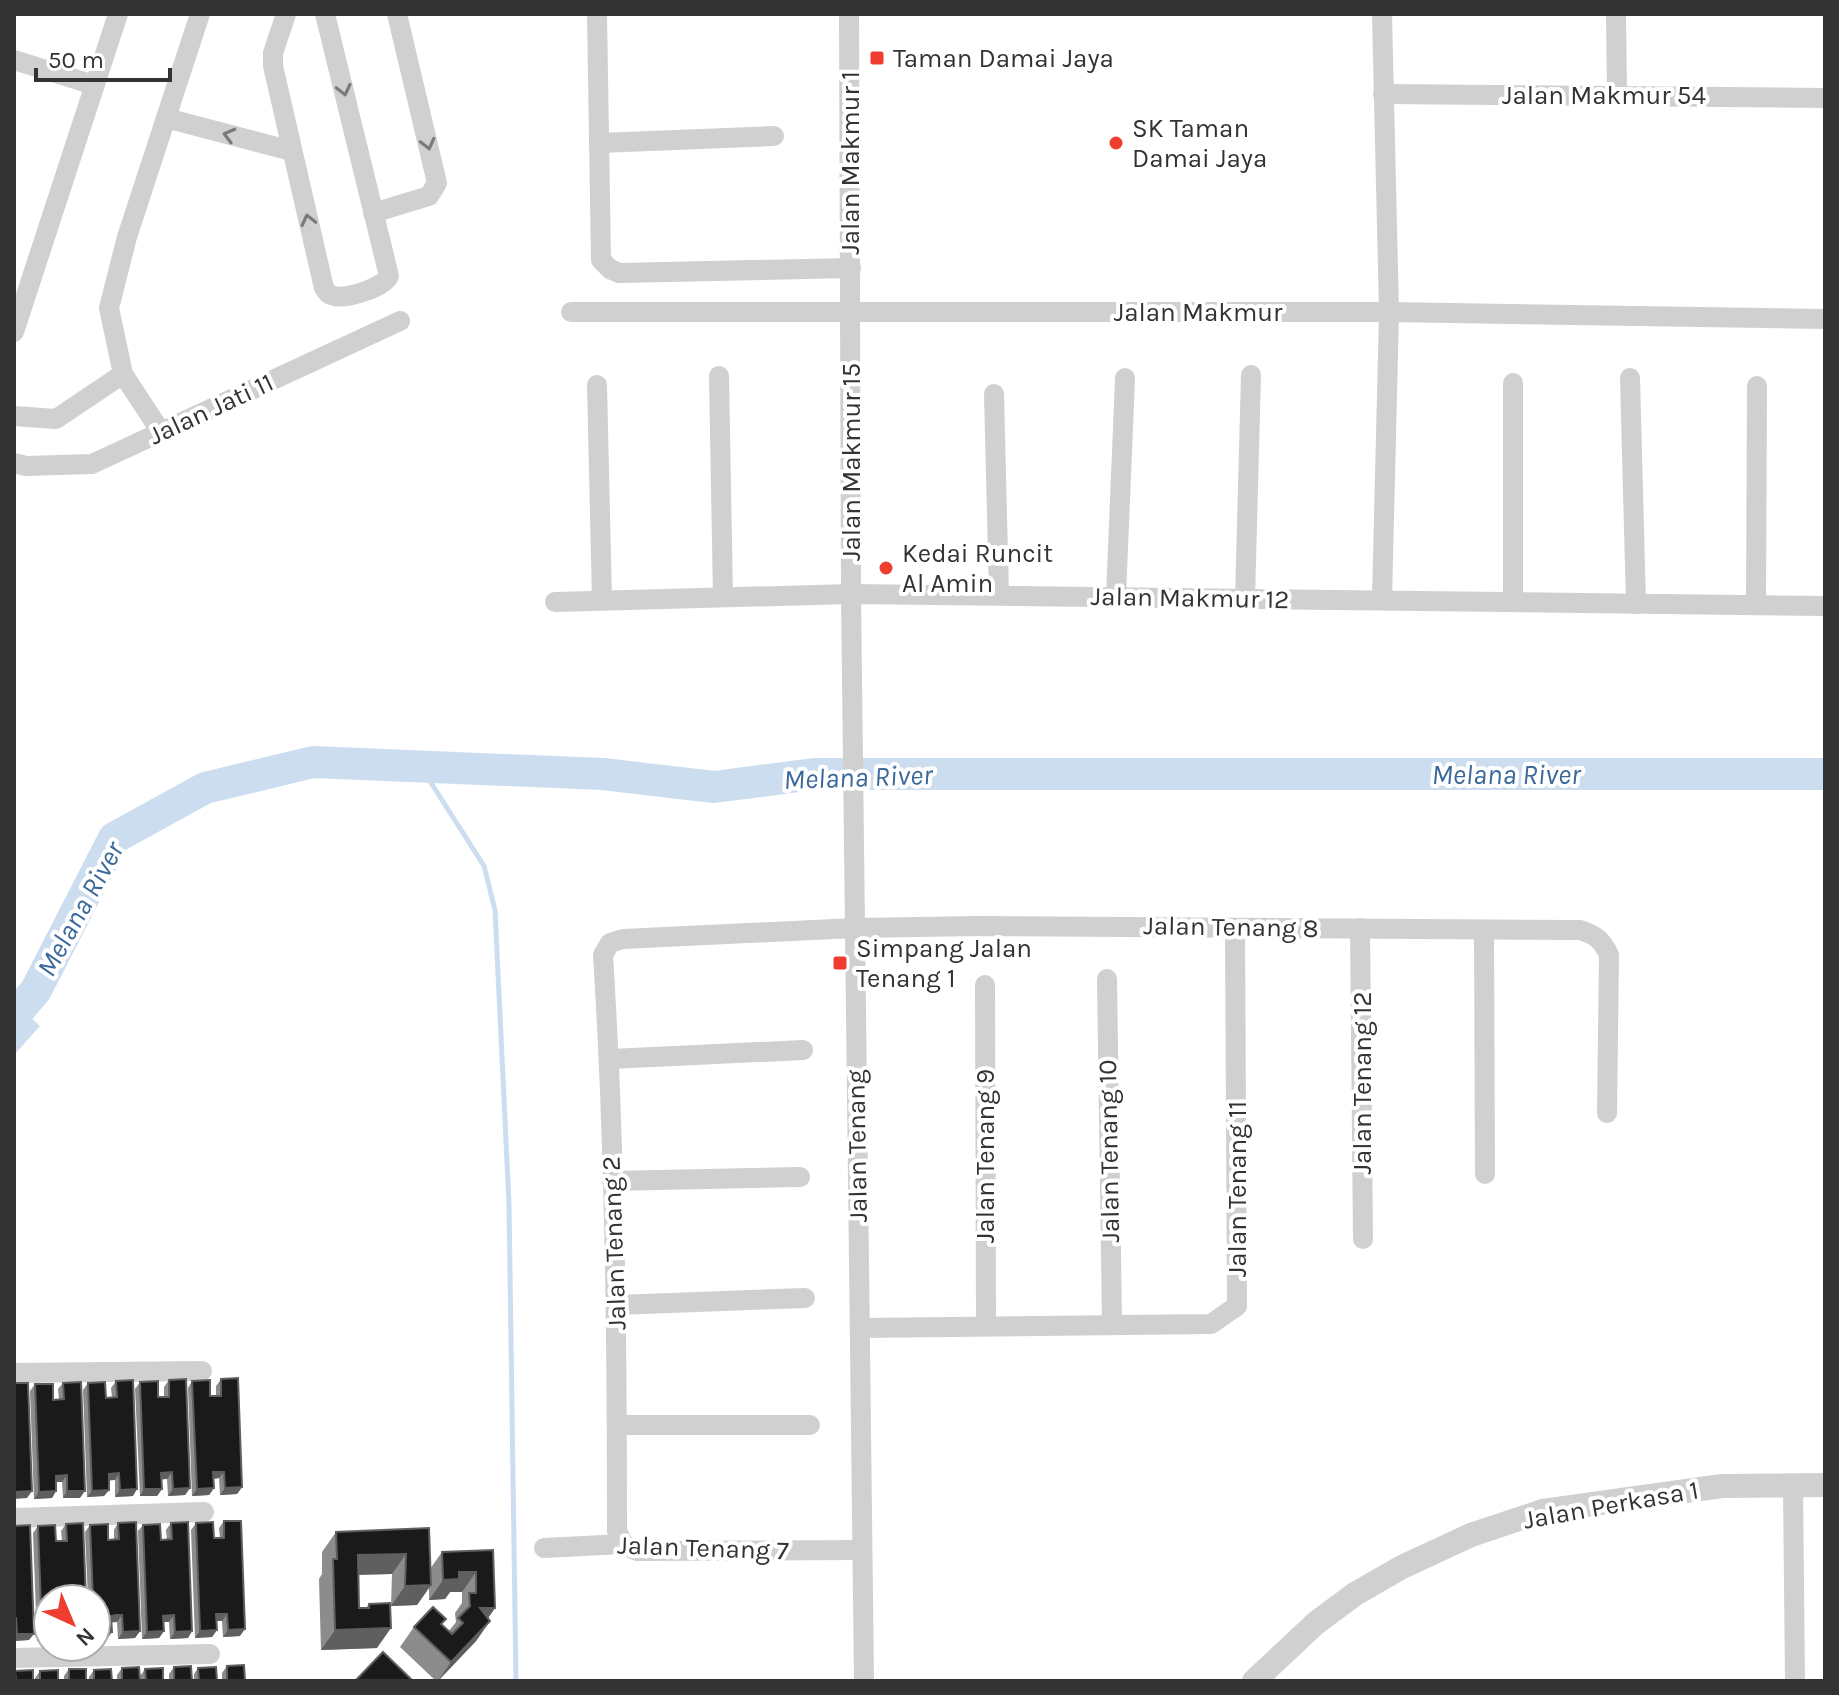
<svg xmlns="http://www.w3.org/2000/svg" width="1839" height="1695" viewBox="0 0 1839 1695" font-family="Karla,sans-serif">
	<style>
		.water { fill: #cdddf0 }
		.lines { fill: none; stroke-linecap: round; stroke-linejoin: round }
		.stream { stroke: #cdddf0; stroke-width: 5 }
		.river { stroke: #cdddf0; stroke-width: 32 }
		.minor { stroke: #d0d0d0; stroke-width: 20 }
		.tertiary { stroke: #d0d0d0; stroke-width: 24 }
		.wall { fill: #8c8c8c }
		.shaded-wall { fill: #5f5f5f }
		.building { fill: #1a1a1a; stroke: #5f5f5f; stroke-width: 2 }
		.oneway { stroke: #7a7a7a }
		.poi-dot { fill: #ef3d30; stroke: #fff; stroke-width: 3 }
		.labels { text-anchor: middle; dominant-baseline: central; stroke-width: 8; stroke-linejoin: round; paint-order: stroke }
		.poi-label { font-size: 26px; fill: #333; stroke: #fff; text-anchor: start }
		.street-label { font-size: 26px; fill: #333; stroke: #fff }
		.water-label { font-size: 28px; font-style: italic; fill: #3a689b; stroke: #fff }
	</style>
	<rect width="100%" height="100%" fill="#fff"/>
	<path class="water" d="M 14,1002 L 40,1026 L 14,1055 Z"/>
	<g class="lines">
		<path class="stream" d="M 421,767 L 484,866 L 495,910 L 509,1204 L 516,1681"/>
		<path class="river" d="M 14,1016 L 36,990 L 114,838 L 205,788 L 313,762 L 603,774 L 714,787 L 814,774 L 1825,774"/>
		<g class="minor">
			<path d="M 286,14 L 273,53 L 273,66 L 324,288 C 328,293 328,295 334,296 C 347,299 383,288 389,276 L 325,14"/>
			<path d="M 597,14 L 601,260 L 610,269 L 619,273 L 851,268"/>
			<path d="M 849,14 L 851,594 L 864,1681"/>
			<path d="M 1382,14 L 1389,312 L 1382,600"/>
			<path d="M 1616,14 L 1617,95"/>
			<path d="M 14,60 L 94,85"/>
			<path d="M 1383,94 L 1825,98"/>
			<path d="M 166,118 L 292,151"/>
			<path d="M 599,143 L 774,136"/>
			<path d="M 373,213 L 429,196 L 437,183 L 397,14"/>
			<path d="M 571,312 L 1389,312 L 1825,319"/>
			<path d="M 14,332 L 118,14"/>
			<path d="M 719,376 L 723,597"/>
			<path d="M 1630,378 L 1636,604"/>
			<path d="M 1513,383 L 1513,602"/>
			<path d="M 597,385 L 602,600"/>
			<path d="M 994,394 L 999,595"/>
			<path d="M 14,416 L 56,419 L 123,374"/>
			<path d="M 161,432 L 123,374 L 109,308 L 127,237 L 200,14"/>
			<path d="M 14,463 L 26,466 L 92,464 L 400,321"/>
			<path d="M 1116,597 L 1125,378"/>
			<path d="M 1245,599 L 1251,375"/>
			<path d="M 555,602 L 851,594 L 1825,606"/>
			<path d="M 1756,605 L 1757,386"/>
			<path d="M 1360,928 L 1363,1239"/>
			<path d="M 1484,930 L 1485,1174"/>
			<path d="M 1107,979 L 1112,1324"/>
			<path d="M 985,985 L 986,1326"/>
			<path d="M 610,1059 L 803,1050"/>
			<path d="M 612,1181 L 800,1177"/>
			<path d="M 616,1305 L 805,1298"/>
			<path d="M 860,1328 L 1211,1324 L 1237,1306 L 1235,928"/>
			<path d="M 14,1373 L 202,1371"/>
			<path d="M 617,1425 L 810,1425"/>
			<path d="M 1793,1485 L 1795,1681"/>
			<path d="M 14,1518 L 204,1512"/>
			<path d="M 623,1544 L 617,1531 C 617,1339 615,1146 603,955 L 610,943 L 623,939 L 855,928 L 979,926 L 1580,930 C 1596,935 1602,940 1609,955 L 1607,1113"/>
			<path d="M 544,1548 L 623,1544 L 637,1551 L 862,1550"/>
			<path d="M 14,1658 L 210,1654"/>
		</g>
		<path class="tertiary" d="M 1254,1681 L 1316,1623 L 1355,1594 L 1402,1567 L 1471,1535 L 1543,1511 L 1722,1486 L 1825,1485"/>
	</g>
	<g class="wall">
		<path d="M 221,1379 L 242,1487 L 237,1494 L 220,1495 L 219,1478 L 214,1479 L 214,1488 L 209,1495 L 192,1496 L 188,1388 L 192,1381 L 210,1396 L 216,1396 L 216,1386 Z"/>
		<path d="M 169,1380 L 190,1488 L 185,1495 L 168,1496 L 167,1479 L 161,1479 L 162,1489 L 157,1496 L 140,1496 L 135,1389 L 140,1382 L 158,1397 L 164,1397 L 164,1387 Z"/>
		<path d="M 116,1381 L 133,1496 L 115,1497 L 115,1480 L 109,1480 L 109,1490 L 104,1496 L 87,1497 L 83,1390 L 88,1383 L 106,1398 L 112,1398 L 111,1388 Z"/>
		<path d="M 63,1383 L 80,1498 L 63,1498 L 62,1482 L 56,1482 L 56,1491 L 52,1498 L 34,1499 L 30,1391 L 35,1384 L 53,1400 L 59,1399 L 58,1389 Z"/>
		<path d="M 224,1521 L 240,1636 L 223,1637 L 222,1621 L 217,1621 L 217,1630 L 212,1637 L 195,1638 L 191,1530 L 196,1523 L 214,1538 L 220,1538 L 219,1528 Z"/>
		<path d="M 118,1523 L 140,1631 L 135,1638 L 118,1639 L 117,1622 L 111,1622 L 107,1639 L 96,1639 L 96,1599 L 88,1599 L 85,1532 L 90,1525 L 108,1540 L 114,1540 L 114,1530 Z"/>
		<path d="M 171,1523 L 192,1631 L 188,1638 L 170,1639 L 169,1622 L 164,1622 L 164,1631 L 159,1638 L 142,1639 L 138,1531 L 143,1525 L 161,1540 L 167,1540 L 166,1530 Z"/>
		<path d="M 66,1524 L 86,1599 L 48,1599 L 48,1640 L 37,1641 L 33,1533 L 38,1526 L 56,1541 L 62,1541 L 61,1531 Z"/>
		<path d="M 14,1526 L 29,1640 L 14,1641 Z"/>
		<path d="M 429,1528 L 430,1569 L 442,1552 L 493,1550 L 495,1608 L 488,1618 L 490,1621 L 476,1641 L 438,1681 L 436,1681 L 400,1647 L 414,1627 L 446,1619 L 442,1624 L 449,1631 L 456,1622 L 455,1613 L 462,1603 L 462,1592 L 450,1592 L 445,1599 L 429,1600 L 429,1588 L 417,1605 L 391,1606 L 392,1574 L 358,1575 L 359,1608 L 366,1608 L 369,1604 L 377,1648 L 321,1650 L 319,1579 L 322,1574 L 322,1552 L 336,1532 Z"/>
		<path d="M 227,1666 L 245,1681 L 222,1681 L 222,1673 Z"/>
		<path d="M 174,1667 L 192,1681 L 169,1681 L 169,1674 Z"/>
		<path d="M 122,1668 L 140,1681 L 117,1681 L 117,1675 Z"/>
		<path d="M 198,1668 L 217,1681 L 194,1681 L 194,1674 Z"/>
		<path d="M 69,1669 L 86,1681 L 64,1681 L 64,1676 Z"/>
		<path d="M 145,1669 L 163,1681 L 141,1681 L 140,1676 Z"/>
		<path d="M 94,1670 L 112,1681 L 89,1681 L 89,1677 Z"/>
		<path d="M 40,1671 L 58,1681 L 35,1681 L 35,1678 Z"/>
	</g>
	<g class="shaded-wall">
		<path d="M 172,1472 L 167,1479 L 156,1480 L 161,1473 Z"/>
		<path d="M 213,1472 L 224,1472 L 219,1478 L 209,1479 Z"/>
		<path d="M 119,1473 L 115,1480 L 104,1481 L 109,1474 Z"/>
		<path d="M 67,1475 L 62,1482 L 51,1482 L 56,1476 Z"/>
		<path d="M 242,1487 L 237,1494 L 220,1495 L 225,1488 Z"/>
		<path d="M 190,1488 L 185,1495 L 168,1496 L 173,1489 Z"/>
		<path d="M 214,1488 L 209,1495 L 192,1496 L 197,1489 Z"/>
		<path d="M 137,1489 L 133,1496 L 115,1497 L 120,1490 Z"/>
		<path d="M 144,1489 L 162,1489 L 157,1496 L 140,1496 Z"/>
		<path d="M 109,1490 L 104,1496 L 87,1497 L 92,1491 Z"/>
		<path d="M 32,1491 L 27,1498 L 14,1499 L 15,1492 Z"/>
		<path d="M 56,1491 L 52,1498 L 34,1499 L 39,1492 Z"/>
		<path d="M 67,1491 L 85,1491 L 80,1498 L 63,1498 Z"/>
		<path d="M 406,1554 L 392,1574 L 344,1575 L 358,1555 Z"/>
		<path d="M 459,1572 L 476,1572 L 462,1592 L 450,1592 L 445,1599 L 429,1600 L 443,1580 Z"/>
		<path d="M 431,1585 L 417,1605 L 391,1606 L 405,1586 Z"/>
		<path d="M 480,1608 L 495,1608 L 481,1628 Z"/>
		<path d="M 216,1614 L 227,1614 L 222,1621 L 212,1621 Z"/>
		<path d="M 122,1615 L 117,1622 L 106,1623 L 111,1616 Z"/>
		<path d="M 174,1615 L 169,1622 L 159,1622 L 163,1616 Z"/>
		<path d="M 490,1621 L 476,1641 L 438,1681 L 451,1662 Z"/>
		<path d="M 391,1628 L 377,1648 L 321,1650 L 335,1630 Z"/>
		<path d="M 245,1629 L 240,1636 L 223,1637 L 228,1630 Z"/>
		<path d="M 217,1630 L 212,1637 L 195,1638 L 200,1631 Z"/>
		<path d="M 140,1631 L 135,1638 L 118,1639 L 123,1632 Z"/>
		<path d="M 164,1631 L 159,1638 L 142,1639 L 147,1632 Z"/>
		<path d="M 192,1631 L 188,1638 L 170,1639 L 175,1632 Z"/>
		<path d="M 96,1632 L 112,1632 L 107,1639 L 96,1639 Z"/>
		<path d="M 48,1633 L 48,1640 L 37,1641 L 42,1634 Z"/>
		<path d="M 17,1634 L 34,1634 L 29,1640 L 14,1641 L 14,1639 Z"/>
	</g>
	<g class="building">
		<path d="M 238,1378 L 242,1487 L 225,1488 L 224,1472 L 213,1472 L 214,1488 L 197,1489 L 192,1381 L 210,1380 L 210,1396 L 221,1396 L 221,1379 Z"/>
		<path d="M 186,1379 L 190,1488 L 173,1489 L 172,1472 L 161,1473 L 162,1489 L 144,1489 L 140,1382 L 158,1381 L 158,1397 L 169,1397 L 169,1380 Z"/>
		<path d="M 133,1380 L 137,1489 L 120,1490 L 119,1473 L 109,1474 L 109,1490 L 92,1491 L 88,1383 L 105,1382 L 106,1398 L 117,1397 L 116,1381 Z"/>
		<path d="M 81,1382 L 85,1491 L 67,1491 L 67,1475 L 56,1476 L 56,1491 L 39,1492 L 35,1384 L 53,1384 L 53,1400 L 64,1399 L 63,1383 Z"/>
		<path d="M 14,1383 L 28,1383 L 32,1491 L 15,1492 Z"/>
		<path d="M 224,1521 L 241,1521 L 245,1629 L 228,1630 L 227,1614 L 216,1614 L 217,1630 L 200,1631 L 196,1523 L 213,1522 L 214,1538 L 224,1538 Z"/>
		<path d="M 136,1522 L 140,1631 L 123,1632 L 122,1615 L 116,1615 L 111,1616 L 112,1632 L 96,1632 L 96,1599 L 93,1599 L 90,1525 L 108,1524 L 108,1540 L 119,1539 L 118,1523 Z"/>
		<path d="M 188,1522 L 192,1631 L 175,1632 L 174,1615 L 163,1616 L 164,1631 L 147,1632 L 143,1525 L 160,1524 L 161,1540 L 172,1539 L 171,1523 Z"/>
		<path d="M 83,1523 L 86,1599 L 48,1599 L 48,1633 L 42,1634 L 38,1526 L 55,1525 L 56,1541 L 67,1541 L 66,1524 Z"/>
		<path d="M 30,1525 L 34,1634 L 17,1634 L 16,1618 L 14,1618 L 14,1526 Z"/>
		<path d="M 429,1528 L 431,1585 L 405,1586 L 406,1554 L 358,1555 L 359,1608 L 369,1608 L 369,1604 L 390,1603 L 391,1628 L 335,1630 L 333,1559 L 337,1559 L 336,1532 Z"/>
		<path d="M 493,1550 L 495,1608 L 480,1608 L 490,1621 L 451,1662 L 414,1627 L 433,1607 L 446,1619 L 441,1624 L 452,1634 L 463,1623 L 458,1618 L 470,1606 L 469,1593 L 476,1593 L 476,1572 L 459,1572 L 459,1579 L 443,1580 L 442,1552 Z"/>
		<path d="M 383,1652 L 413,1681 L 382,1681 L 381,1680 L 380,1681 L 355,1681 Z"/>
		<path d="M 244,1665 L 245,1681 L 227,1681 L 227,1666 Z"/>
		<path d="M 191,1666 L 192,1681 L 174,1681 L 174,1667 Z"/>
		<path d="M 139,1667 L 140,1681 L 122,1681 L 122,1668 Z"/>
		<path d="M 216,1667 L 217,1681 L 199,1681 L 198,1668 Z"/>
		<path d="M 163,1668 L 163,1681 L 146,1681 L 145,1669 Z"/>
		<rect x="69" y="1669" width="17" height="12"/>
		<path d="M 111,1669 L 112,1681 L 94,1681 L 94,1670 Z"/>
		<path d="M 33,1670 L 33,1681 L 16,1681 L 15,1671 Z"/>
		<path d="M 58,1670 L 58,1681 L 40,1681 L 40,1671 Z"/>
	</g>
	<defs><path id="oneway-chevron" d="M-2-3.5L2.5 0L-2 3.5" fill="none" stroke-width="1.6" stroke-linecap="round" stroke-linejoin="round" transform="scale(2)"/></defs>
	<g class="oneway">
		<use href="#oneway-chevron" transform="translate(344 90) rotate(77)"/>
		<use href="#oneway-chevron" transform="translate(229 135) rotate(-165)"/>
		<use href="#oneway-chevron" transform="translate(428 144) rotate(76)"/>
		<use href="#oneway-chevron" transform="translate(308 220) rotate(-103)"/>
	</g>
	<g class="poi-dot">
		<rect x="869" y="50" width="16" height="16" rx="4"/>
		<circle cx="1116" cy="143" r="8"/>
		<circle cx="886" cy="568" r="8"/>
		<rect x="832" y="955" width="16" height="16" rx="4"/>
	</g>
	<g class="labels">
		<g class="poi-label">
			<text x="893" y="58">Taman Damai Jaya</text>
			<text x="1132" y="128">SK Taman<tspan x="1132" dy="30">Damai Jaya</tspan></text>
			<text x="902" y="553">Kedai Runcit<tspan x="902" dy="30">Al Amin</tspan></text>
			<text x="856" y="948">Simpang Jalan<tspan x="856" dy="30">Tenang 1</tspan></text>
		</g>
		<g class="street-label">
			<text x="1604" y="95">Jalan Makmur 54</text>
			<text transform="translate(850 163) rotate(-90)">Jalan Makmur 1</text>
			<text x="1198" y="312">Jalan Makmur</text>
			<text transform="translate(211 409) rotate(-25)">Jalan Jati 11</text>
			<text transform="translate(851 462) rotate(-90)">Jalan Makmur 15</text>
			<text transform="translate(1190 598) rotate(1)">Jalan Makmur 12</text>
			<text transform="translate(1231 927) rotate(1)">Jalan Tenang 8</text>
			<text transform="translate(1362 1083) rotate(-90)">Jalan Tenang 12</text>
			<text transform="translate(857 1146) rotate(-91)">Jalan Tenang</text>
			<text transform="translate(1109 1151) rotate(-91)">Jalan Tenang 10</text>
			<text transform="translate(985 1156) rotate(-90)">Jalan Tenang 9</text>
			<text transform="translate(1237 1189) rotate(-90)">Jalan Tenang 11</text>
			<text transform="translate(614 1243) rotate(-92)">Jalan Tenang 2</text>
			<text transform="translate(1611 1505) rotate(-10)">Jalan Perkasa 1</text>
			<text transform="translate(703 1548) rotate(2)">Jalan Tenang 7</text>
		</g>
		<g class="water-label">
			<text x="1506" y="774">Melana River</text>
			<text transform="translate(858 777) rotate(-2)">Melana River</text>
			<text transform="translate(80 909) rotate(-61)">Melana River</text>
		</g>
	</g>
	<rect width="1839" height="1695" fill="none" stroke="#333333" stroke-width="32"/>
	<g transform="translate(72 1623) rotate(136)"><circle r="38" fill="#ffffff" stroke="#adadad" stroke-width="2"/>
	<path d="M0-6L14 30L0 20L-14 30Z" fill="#ef3d30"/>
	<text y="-12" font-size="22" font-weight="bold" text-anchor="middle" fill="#333333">N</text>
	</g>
	<path d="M36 68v12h134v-12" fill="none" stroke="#333333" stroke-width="4"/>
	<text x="48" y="68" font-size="24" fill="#333333" stroke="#ffffff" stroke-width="6" paint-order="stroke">50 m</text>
</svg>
